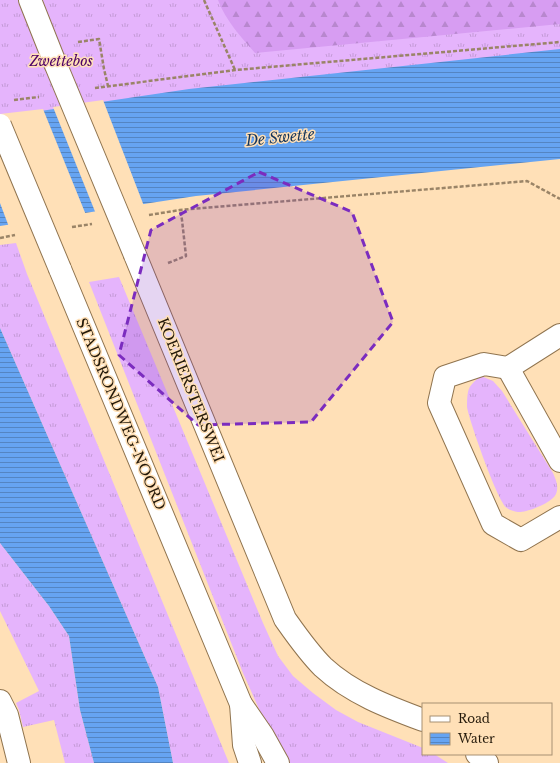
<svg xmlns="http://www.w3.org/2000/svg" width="560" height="763" viewBox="0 0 560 763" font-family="'Libre Baskerville',serif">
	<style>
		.grass { fill: url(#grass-tufts) }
		.forest { fill: url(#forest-firs) }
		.water { fill: url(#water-rules) }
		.pier { fill: #ffe0b7 }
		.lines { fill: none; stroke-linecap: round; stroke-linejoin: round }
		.street-casing { stroke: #90744f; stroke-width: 24 }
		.primary-casing { stroke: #90744f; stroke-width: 24 }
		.path { stroke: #9a8467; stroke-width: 2.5; stroke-dasharray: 4 2; stroke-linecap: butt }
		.street { stroke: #fff; stroke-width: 22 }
		.primary { stroke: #fff; stroke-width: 22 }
		.street-bridge-casing { stroke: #90744f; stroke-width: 24; stroke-linecap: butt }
		.primary-bridge-casing { stroke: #90744f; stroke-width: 24; stroke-linecap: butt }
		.street-bridge { stroke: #fff; stroke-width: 22 }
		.primary-bridge { stroke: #fff; stroke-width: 22 }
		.marked { fill: #7b2cbf; fill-opacity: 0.2; stroke: #7b2cbf; stroke-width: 3; stroke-dasharray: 8 5; stroke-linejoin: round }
		.labels { text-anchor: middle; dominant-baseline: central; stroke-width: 3; stroke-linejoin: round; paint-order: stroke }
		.park-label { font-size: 14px; font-style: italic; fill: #4d0066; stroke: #ffe0b7 }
		.street-label { font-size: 14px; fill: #24190a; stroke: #ffe0b7 }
		.water-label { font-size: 15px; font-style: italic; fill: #133359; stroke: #ffe0b7 }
	</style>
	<defs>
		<pattern id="grass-tufts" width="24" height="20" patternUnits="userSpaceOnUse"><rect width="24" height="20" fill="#e5b4fc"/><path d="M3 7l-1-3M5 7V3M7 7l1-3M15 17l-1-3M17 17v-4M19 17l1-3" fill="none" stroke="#c49ad7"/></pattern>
		<pattern id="forest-firs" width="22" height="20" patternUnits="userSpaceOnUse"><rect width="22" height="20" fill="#d79df2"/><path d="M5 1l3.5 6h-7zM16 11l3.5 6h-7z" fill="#b887ce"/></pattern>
		<pattern id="water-rules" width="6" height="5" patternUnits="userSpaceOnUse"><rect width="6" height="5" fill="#66a4f2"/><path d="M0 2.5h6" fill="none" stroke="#5485c2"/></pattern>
	</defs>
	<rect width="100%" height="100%" fill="#ffe0b7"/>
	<g class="grass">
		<path d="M 0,0 L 560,0 L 560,64 L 0,135 Z"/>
		<path d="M 16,243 L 27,274 L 229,763 L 173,763 L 158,687 L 0,328 L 0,245 Z"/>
		<path d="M 119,277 L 263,623 L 278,656 L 293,676 L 313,693 L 336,710 L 358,722 L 423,748 L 423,754 L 434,754 L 448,763 L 288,763 L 267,727 L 243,673 L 89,282 Z"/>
		<path d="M 481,376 L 493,381 L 502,391 L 553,473 C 556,480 559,486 556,494 C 552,503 528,512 519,512 C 516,512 509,510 507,508 C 498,503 469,420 467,407 C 467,403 467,396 468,392 C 469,385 476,380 481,376 Z"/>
		<path d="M 0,543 L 49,606 L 69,636 L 80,710 L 94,763 L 65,763 L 54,720 L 23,727 L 19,710 L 16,703 L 39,691 L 0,611 Z"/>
	</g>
	<path class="forest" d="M 218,0 L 560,0 L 560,24 L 255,53 C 241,37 226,21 218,0 Z"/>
	<g class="water">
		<path d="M 560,49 L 560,159 L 196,196 L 0,226 L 0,117 L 189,89 Z"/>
		<path d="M 0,328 L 158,687 L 173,763 L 94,763 L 80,710 L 69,636 L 49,606 L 0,543 Z"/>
	</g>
	<g class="pier">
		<path d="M 103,100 L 144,206 L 96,214 L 53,107 Z"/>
		<path d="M 43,109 L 86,215 L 9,227 L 0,203 L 0,114 Z"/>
	</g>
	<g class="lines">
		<defs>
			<g id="street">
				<path d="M 30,0 L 55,63"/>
				<path d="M 135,255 L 285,619 C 297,636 308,652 323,667 C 351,693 388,707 423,720"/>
				<path d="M 560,335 L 508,368 L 484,364 L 445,377 L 439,403 L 493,524 L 521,540 L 560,517"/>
				<path d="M 508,368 L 560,461"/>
				<path d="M 0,701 L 7,715 L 19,763"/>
				<path d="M 477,754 L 487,763"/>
			</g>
			<g id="primary">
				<path d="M 60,269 L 241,704 L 263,736 L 278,763"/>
				<path d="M 241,704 L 244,745 L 250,763"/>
			</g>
		</defs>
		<use href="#street" class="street-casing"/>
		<use href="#primary" class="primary-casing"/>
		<g class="path">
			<path d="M 204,0 L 235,70"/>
			<path d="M 78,42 L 99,39 L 104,69 L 108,86"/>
			<path d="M 95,88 L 235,70 L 560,42"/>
			<path d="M 14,100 L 39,97"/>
			<path d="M 149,215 L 180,210 L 527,181 L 560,199"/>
			<path d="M 72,227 L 92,224"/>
			<path d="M 0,238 L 15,235"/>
			<path d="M 168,263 L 186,256 L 182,220 L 180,210"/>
		</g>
		<use href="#street" class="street"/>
		<use href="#primary" class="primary"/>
		<defs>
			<path id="street-bridge" d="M 55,63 L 135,255"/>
			<path id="primary-bridge" d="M 0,125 L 60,269"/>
		</defs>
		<use href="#street-bridge" class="street-bridge-casing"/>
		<use href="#primary-bridge" class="primary-bridge-casing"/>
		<use href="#street-bridge" class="street-bridge"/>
		<use href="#primary-bridge" class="primary-bridge"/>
	</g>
	<path class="marked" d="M 259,172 L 352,212 L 393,322 L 311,422 L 198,425 L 119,355 L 151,230 Z"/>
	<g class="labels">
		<g class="park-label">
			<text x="61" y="61">Zwettebos</text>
		</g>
		<g class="street-label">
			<text transform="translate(191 390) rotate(68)">KOERIERSTERSWEI</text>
			<text transform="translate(121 414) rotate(67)">STADSRONDWEG-NOORD</text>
		</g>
		<g class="water-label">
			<text transform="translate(280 137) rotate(-6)">De Swette</text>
		</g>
	</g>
	<rect x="422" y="703" width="130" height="52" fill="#ffe0b7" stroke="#a79072"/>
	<rect x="430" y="716" width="20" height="6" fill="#ffffff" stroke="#a79072"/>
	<text x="458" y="723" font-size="12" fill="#24190a">Road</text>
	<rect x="430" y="733" width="20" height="12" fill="url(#water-rules)" stroke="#a79072"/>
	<text x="458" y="743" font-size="12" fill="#24190a">Water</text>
</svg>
